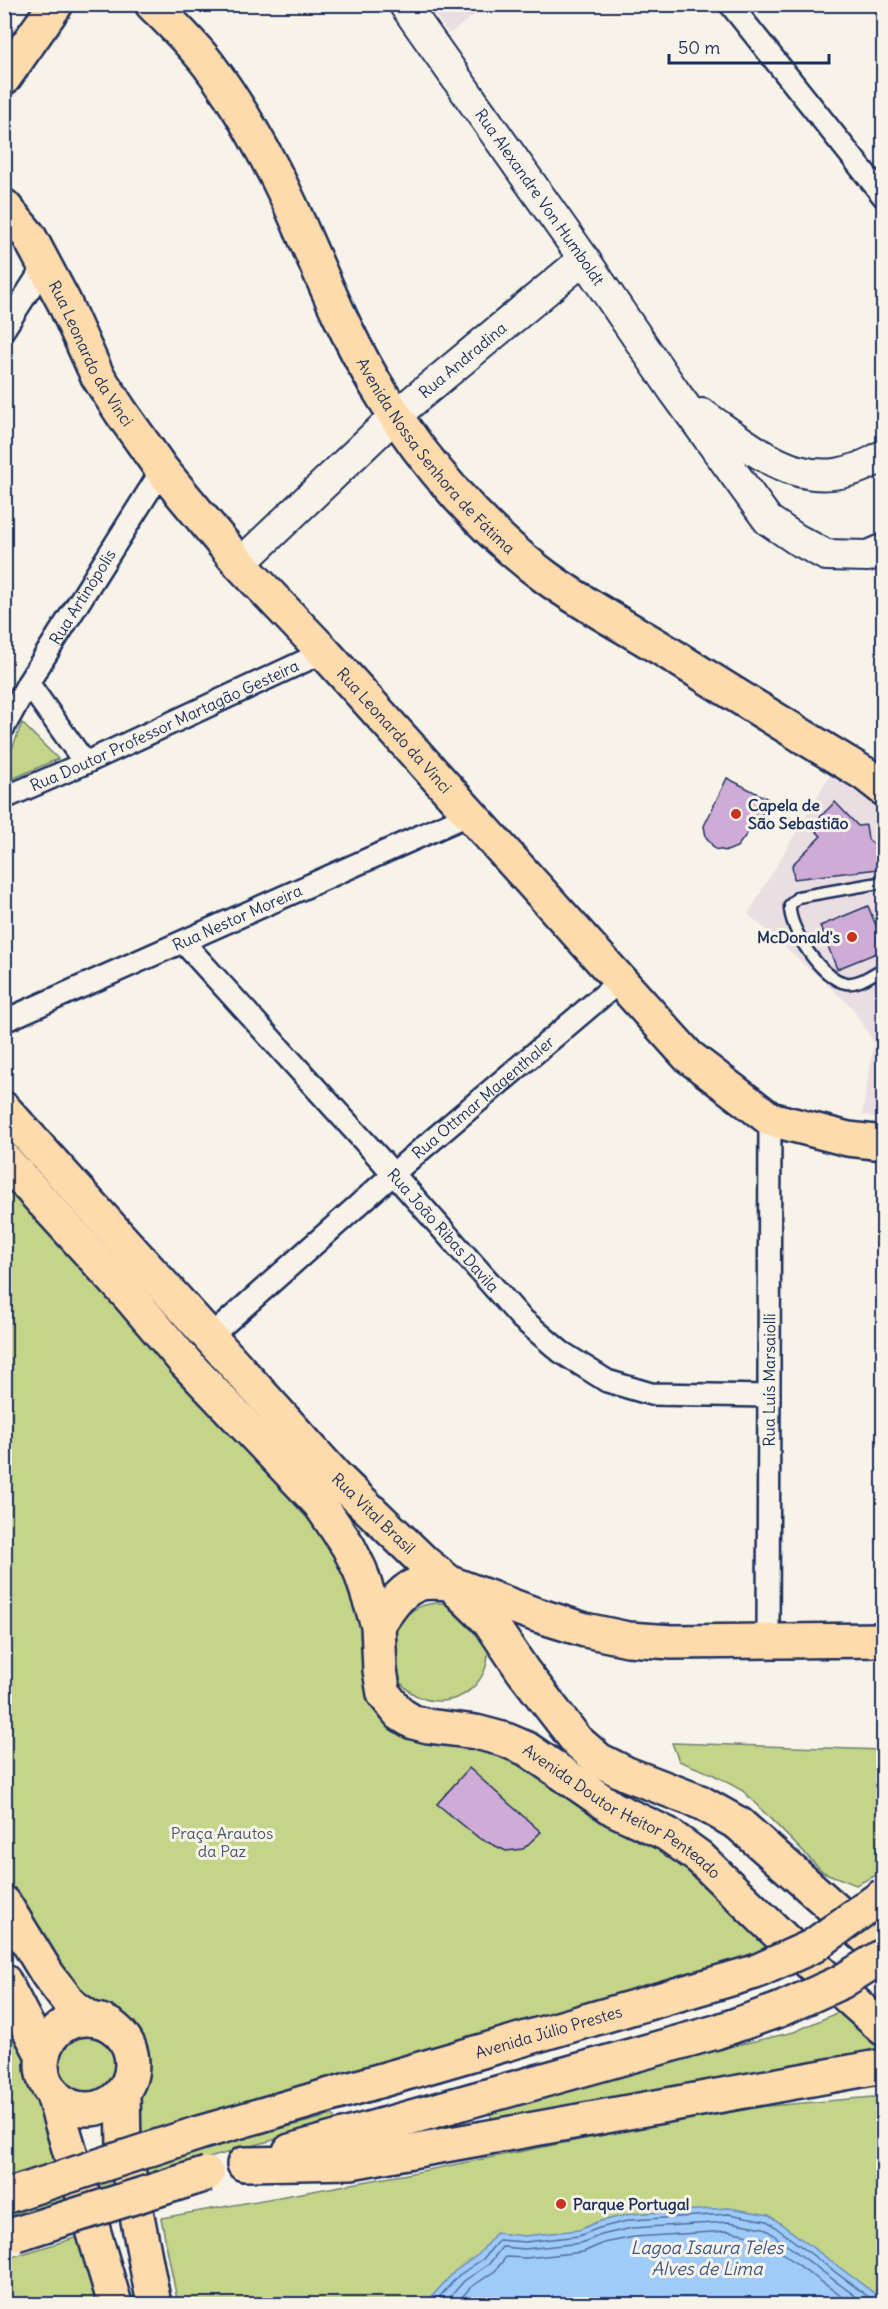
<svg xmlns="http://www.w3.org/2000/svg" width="888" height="2309" viewBox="0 0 888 2309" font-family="Delius,sans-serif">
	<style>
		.built { fill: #ebdee3 }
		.green { fill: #c4d488; stroke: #708273; stroke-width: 1.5 }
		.water { fill: #9fcbf9; stroke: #6a8dbb; stroke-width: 1.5 }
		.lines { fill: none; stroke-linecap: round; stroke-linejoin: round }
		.shore { stroke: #506d9c; stroke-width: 1.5 }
		.building { fill: #cfacd6; stroke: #1b2f5e; stroke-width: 1.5 }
		.lane-casing { stroke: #1b2f5e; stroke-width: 15 }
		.street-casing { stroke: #1b2f5e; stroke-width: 26 }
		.secondary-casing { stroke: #1b2f5e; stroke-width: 34 }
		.primary-casing { stroke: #1b2f5e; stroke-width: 38 }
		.highway-casing { stroke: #1b2f5e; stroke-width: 38 }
		.lane { stroke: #f7f3e8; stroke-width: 10 }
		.street { stroke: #f7f3e8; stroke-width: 21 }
		.secondary { stroke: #f7f3e8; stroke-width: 30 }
		.primary { stroke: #fedbac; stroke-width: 33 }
		.highway { stroke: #fedbac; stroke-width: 33 }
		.highway-bridge-casing { stroke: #1b2f5e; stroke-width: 38; stroke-linecap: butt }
		.highway-bridge { stroke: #fedbac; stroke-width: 33 }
		.poi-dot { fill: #c8321e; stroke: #f7f3e8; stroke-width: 2 }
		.labels { text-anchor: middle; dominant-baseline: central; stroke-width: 6; stroke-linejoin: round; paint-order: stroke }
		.street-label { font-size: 16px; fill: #1b2f5e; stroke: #f7f3e8 }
		.poi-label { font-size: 16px; font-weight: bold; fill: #1b2f5e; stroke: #f7f3e8; text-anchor: start }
		.park-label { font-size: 16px; fill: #455868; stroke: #f7f3e8 }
		.water-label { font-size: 18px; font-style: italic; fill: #3c5685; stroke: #f7f3e8 }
	</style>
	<rect width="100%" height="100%" fill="#f7f3e8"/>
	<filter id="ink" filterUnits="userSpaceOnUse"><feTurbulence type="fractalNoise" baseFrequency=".0167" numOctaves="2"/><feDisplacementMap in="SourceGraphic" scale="12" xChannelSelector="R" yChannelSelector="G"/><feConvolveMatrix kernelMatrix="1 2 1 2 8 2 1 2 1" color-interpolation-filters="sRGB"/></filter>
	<g filter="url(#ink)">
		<g class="built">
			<path d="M 427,5 L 488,5 L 449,34 Z"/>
			<path d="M 832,771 L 883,804 L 883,1119 L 862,1115 L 874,1043 L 851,1006 L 748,914 Z"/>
		</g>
		<g class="green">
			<path d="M 22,723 L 58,759 L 5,782 L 5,767 Z"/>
			<path d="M 4,1176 L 329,1543 L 365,1613 L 370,1690 L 488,1744 L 688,1864 L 774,1944 L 735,1961 L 131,2136 L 136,2098 L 146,2076 L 145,2057 L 136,2035 L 117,2021 L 94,2008 L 72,1989 L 5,1879 Z"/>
			<circle cx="439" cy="1652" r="49"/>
			<path d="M 672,1743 L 883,1750 L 883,1872 L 856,1885 L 823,1872 L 743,1791 L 712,1774 L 679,1761 Z"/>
			<path d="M 4,2003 L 26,2043 L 42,2081 L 60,2164 L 4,2183 Z"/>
			<path d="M 850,2007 L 883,2044 L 883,2052 L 494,2123 L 489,2112 L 733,2046 L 794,2032 Z"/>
			<circle cx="87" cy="2065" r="39"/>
			<path d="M 873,2097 L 883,2099 L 883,2304 L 178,2304 L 161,2218 L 402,2175 L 735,2109 Z"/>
			<path d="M 333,2115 L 337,2122 L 191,2163 L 5,2223 L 5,2207 L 191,2152 Z"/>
			<path d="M 85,2235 L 101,2304 L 5,2304 L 5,2259 Z"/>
		</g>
		<path class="water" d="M 729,2208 L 769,2215 L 874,2293 L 883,2298 L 883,2304 L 425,2304 L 455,2271 L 479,2254 L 496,2233 L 525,2236 L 579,2230 L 597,2222 L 631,2214 Z"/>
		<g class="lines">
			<g class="shore">
				<path d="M 433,2304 L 459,2275 L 483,2259 L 499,2240 L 525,2242 L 579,2236 L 599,2228 L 631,2220 L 729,2214 L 767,2221 L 870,2298 L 884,2303"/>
				<path d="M 444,2304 L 464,2281 L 489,2264 L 502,2247 L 525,2249 L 581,2243 L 601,2235 L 632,2228 L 729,2222 L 764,2228 L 866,2304"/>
				<path d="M 456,2304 L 470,2288 L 495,2271 L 506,2257 L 526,2258 L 583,2252 L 604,2243 L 634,2237 L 728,2231 L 760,2237 L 852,2304"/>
			</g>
		</g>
		<g class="building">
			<path d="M 727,778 L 772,801 L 737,847 L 727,851 L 715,849 L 706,837 L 704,826 Z"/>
			<path d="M 835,802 L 858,826 L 866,825 L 868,839 L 875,846 L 878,869 L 794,879 L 792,865 L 821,836 L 811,826 Z"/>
			<path d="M 868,906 L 884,945 L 884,950 L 837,969 L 820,926 Z"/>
			<path d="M 469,1768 L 541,1832 L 523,1849 L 506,1851 L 479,1838 L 437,1804 Z"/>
		</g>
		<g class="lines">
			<defs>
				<path id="lane" d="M 884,882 L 798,897 L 790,905 C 788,928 822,980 846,983 C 859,985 872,974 884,968"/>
				<g id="street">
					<path d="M 730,4 L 884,197"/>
					<path d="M 4,329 L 45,265"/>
					<path d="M 28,683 L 85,763"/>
					<path id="s1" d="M 4,727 L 28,683 L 162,470"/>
					<path id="s2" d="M 4,798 L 85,763 L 324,652"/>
					<path id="s3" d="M 184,943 L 382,1161 L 521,1318 L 561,1352 L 607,1381 L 651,1394 L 769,1396"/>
					<path id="s4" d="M 4,1021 L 470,814"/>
					<path id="s5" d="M 211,1336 L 410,1159 L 620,981"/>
					<path id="s6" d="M 768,1640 L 770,1119"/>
				</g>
				<g id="secondary">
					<path id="s7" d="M 404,4 L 584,259 L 674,391 L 768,520 L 796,539 L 826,555 L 868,556 L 884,549"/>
					<path d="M 702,414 C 762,455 810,502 884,455"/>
					<path id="s8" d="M 240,564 L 395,416 L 584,259"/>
				</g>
				<g id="primary">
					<path id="s9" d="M 152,4 C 171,23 191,42 208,64 C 237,102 269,159 290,204 C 320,270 345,337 384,398 C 424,463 485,533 547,578 C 583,604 624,626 662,649 C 729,691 797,733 865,774 L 884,789"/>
					<path d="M 4,78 L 56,4"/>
					<path id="s10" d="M 4,206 L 29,236 L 64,302 L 97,375 L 121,412 L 162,470 L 240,564 L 324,652 L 688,1056 L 770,1119 L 848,1139 L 884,1143"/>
					<path id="s11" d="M 4,1109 L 337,1478 L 425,1563 L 450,1583 L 534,1614 L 585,1630 L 628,1639 L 672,1642 L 884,1640"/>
					<path id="s12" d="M 4,1159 L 130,1297 L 186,1363 L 320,1504 L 348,1546 L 360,1570 L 378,1625 L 380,1670 L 384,1694 L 400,1714 L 413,1722 L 428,1726 L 476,1732 L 506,1740 L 527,1749 L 614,1809 L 667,1834 L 699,1857 L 791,1946 L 884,2029"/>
					<path d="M 458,1591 L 490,1622 L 523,1671 L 577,1741 L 599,1760 L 627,1774 L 700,1802 L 739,1824 L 884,1953"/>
					<path d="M 378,1625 C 388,1610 402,1587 422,1583 C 430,1581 442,1583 450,1583"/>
					<path d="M 4,1903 L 48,1975 L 71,2005 L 91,2019"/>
					<path d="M 4,1981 L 43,2056"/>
					<circle cx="87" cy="2064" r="45"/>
					<path d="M 52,2091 L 115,2304"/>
					<path d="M 123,2092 L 124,2148 L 154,2304"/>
				</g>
				<g id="highway">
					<path id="s13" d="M 199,2133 L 755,1972"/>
					<path d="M 290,2151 L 716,2032 L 779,2010"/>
					<path d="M 244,2164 L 351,2162 L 884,2066"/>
				</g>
			</defs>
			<use href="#lane" class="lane-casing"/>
			<use href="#street" class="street-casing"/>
			<use href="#secondary" class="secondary-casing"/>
			<use href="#primary" class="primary-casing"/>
			<use href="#highway" class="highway-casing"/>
			<use href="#lane" class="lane"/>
			<use href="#street" class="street"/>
			<use href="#secondary" class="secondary"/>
			<use href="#primary" class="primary"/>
			<use href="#highway" class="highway"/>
			<defs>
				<g id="highway-bridge">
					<path d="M 755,1972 L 813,1946 L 884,1895"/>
					<path d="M 779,2010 L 841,1982 L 884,1955"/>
					<path d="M 4,2197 L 199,2133"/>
					<path d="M 16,2234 L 207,2174"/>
				</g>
			</defs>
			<use href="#highway-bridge" class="highway-bridge-casing"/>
			<use href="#highway-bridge" class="highway-bridge"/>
		</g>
	</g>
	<g class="poi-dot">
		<circle cx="736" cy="814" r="6"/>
		<circle cx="852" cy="937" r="6"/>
		<circle cx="561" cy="2204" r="6"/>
	</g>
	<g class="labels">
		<g class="street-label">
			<text stroke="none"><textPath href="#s7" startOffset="236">Rua Alexandre Von Humboldt</textPath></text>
			<text stroke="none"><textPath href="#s10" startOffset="172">Rua Leonardo da Vinci</textPath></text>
			<text stroke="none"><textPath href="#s8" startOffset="302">Rua Andradina</textPath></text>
			<text stroke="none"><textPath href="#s9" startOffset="538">Avenida Nossa Senhora de Fátima</textPath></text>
			<text stroke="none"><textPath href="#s1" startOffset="152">Rua Artinópolis</textPath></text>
			<text stroke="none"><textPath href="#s2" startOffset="176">Rua Doutor Professor Martagão Gesteira</textPath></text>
			<text stroke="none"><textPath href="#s10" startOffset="658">Rua Leonardo da Vinci</textPath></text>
			<text stroke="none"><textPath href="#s4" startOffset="255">Rua Nestor Moreira</textPath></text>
			<text stroke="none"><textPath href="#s5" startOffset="362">Rua Ottmar Magenthaler</textPath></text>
			<text stroke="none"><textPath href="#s3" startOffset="387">Rua João Ribas Davila</textPath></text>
			<text stroke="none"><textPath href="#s6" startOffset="260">Rua Luís Marsaiolli</textPath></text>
			<text stroke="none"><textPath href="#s11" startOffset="548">Rua Vital Brasil</textPath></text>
			<text stroke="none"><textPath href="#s12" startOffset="945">Avenida Doutor Heitor Penteado</textPath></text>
			<text stroke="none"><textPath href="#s13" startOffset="364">Avenida Júlio Prestes</textPath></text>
		</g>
		<g class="poi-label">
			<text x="748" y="805">Capela de<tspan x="748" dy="18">São Sebastião</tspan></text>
			<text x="840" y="937" text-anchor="end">McDonald's</text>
			<text x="573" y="2204">Parque Portugal</text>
		</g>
		<g class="park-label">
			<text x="222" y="1833">Praça Arautos<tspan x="222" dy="18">da Paz</tspan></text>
		</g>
		<g class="water-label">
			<text x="707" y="2247">Lagoa Isaura Teles<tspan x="707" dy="21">Alves de Lima</tspan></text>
		</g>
	</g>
	<rect width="888" height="2309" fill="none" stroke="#f7f3e8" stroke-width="24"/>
	<rect x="12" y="12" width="864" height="2285" fill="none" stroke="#1b2f5e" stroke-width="2" filter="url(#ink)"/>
	<path d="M669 54v9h160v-9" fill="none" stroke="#1b2f5e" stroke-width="3"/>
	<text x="678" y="54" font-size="18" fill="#1b2f5e" stroke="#f7f3e8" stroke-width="4.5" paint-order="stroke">50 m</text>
</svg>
